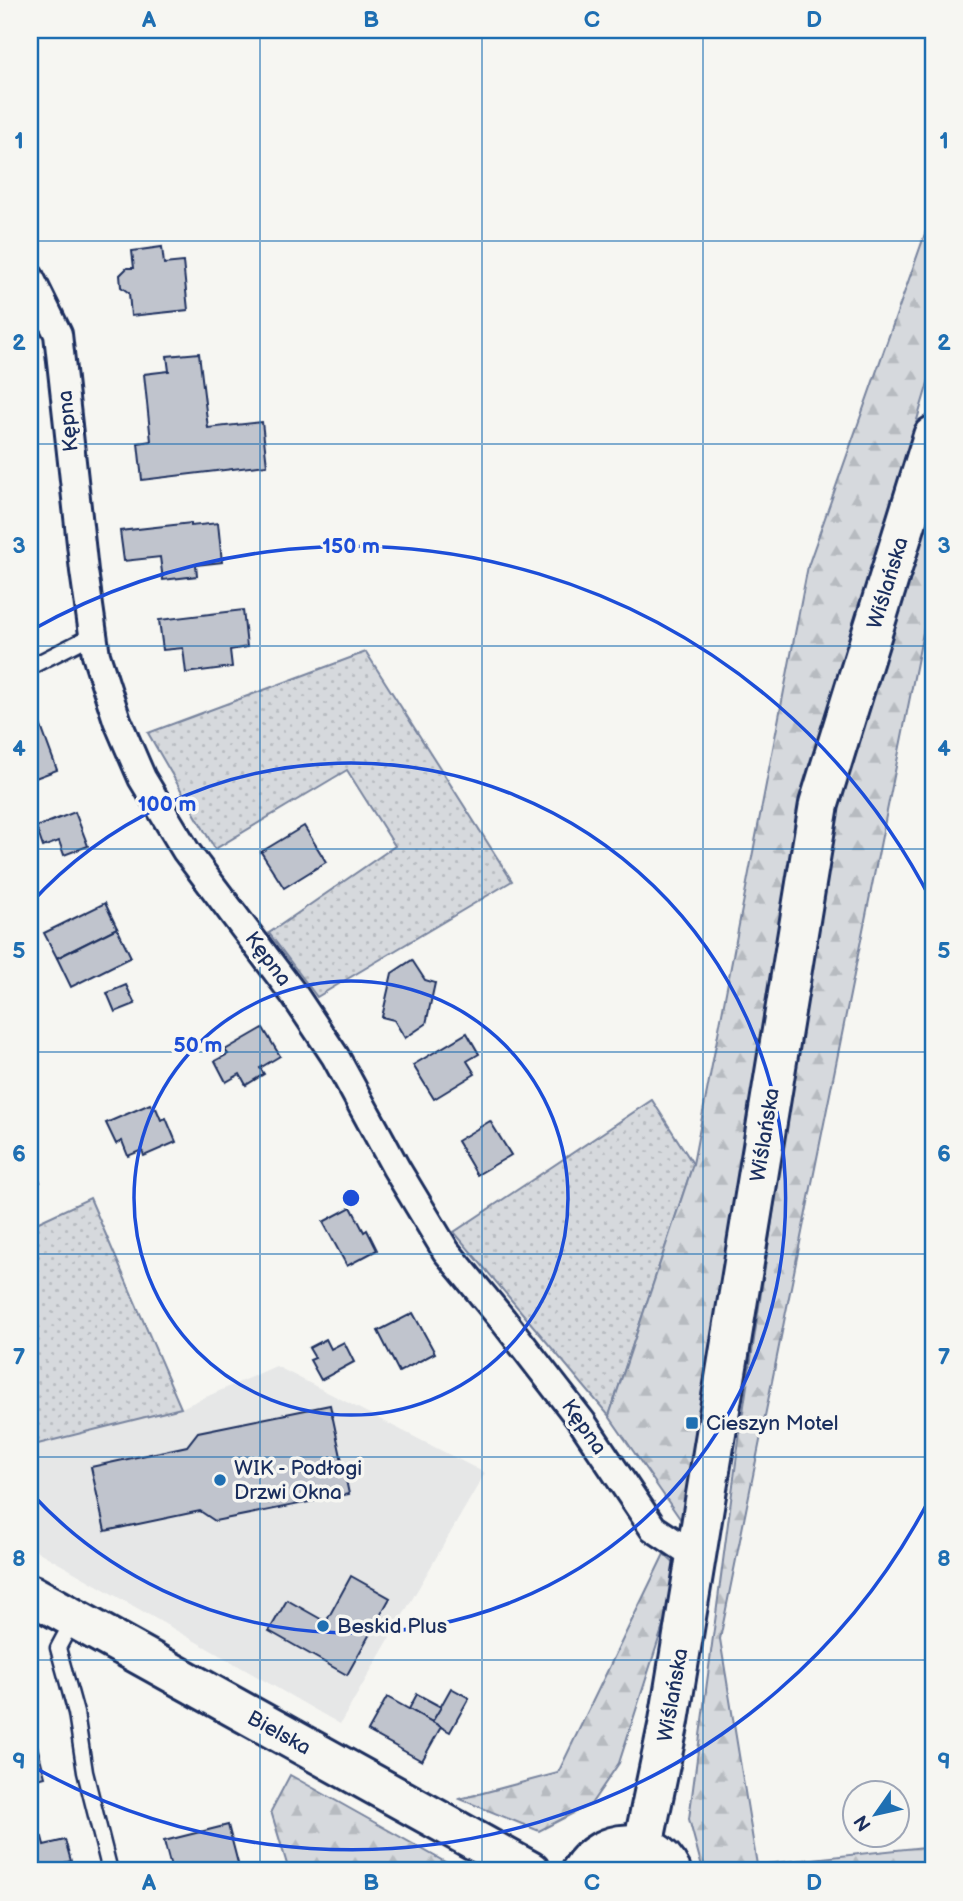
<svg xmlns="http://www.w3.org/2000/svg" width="963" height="1901" viewBox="0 0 963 1901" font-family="'Balsamiq Sans',sans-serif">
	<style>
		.built { fill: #e6e7e7 }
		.grass { fill: url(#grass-dots); stroke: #78849e; stroke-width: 2 }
		.forest { fill: url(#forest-firs); stroke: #78849e; stroke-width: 2 }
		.building { fill: #c0c4cd; stroke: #1b2f5e; stroke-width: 2 }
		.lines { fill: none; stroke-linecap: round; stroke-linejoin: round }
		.lane-casing { stroke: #1b2f5e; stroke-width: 19 }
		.street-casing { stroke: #1b2f5e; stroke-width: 32 }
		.secondary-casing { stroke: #1b2f5e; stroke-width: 44 }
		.lane { stroke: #f6f6f2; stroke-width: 14 }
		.street { stroke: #f6f6f2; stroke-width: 26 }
		.secondary { stroke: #f6f6f2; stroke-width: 38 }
		.grid { fill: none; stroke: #1f6fb2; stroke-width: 2; stroke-opacity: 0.55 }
		.ring { fill: none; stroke: #1d4ed8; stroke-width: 3.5 }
		.poi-dot { fill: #1f6fb2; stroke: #f6f6f2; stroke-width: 2.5 }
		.labels { text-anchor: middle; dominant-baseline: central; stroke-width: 7; stroke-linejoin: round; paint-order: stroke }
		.street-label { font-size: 21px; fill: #1b2f5e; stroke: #f6f6f2 }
		.poi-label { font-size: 21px; fill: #1b2f5e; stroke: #f6f6f2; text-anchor: start }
		.centre { fill: #1d4ed8; stroke: #f6f6f2; stroke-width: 3.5 }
		.ring-label { font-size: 21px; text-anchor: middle; font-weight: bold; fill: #1d4ed8; stroke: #f6f6f2; stroke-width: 7; stroke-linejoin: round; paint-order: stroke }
		.neatline { fill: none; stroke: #1f6fb2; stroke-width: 2.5 }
		.grid-label { font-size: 23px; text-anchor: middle; font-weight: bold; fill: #1f6fb2 }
	</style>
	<defs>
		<pattern id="grass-dots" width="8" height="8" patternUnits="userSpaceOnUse" patternTransform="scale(1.75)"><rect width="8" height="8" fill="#d6d9dd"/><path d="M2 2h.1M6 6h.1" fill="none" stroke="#b7bbc0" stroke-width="1.8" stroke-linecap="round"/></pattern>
		<pattern id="forest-firs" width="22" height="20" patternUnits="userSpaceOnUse" patternTransform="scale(1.75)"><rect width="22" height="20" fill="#d6d9dd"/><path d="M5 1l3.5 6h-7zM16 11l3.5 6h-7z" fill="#b7bbc0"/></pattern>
	</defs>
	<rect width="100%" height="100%" fill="#f6f6f2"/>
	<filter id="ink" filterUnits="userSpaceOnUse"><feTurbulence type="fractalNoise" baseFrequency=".0143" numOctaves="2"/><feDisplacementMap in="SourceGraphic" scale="14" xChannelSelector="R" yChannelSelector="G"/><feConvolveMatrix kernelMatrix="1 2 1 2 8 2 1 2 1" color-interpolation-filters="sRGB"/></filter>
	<g filter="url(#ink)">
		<path class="built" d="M 276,1366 L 485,1473 L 340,1724 L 30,1547 L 30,1446 L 181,1408 Z"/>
		<g class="grass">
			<path d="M 366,652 L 512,881 L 317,997 L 269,933 L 395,846 L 347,770 L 215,849 L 148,733 Z"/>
			<path d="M 652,1100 L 693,1164 L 609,1416 L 454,1232 Z"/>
			<path d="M 90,1198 L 181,1408 L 30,1446 L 30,1226 Z"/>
		</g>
		<g class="forest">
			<path d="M 933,211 L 933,366 L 822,740 L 776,943 L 683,1523 L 609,1416 L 693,1164 L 808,566 Z"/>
			<path d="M 933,502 L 933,583 L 720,1639 L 757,1865 L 933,1846 L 933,1871 L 703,1871 L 689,1819 L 740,1432 L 835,804 Z"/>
			<path d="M 664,1554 L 681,1570 L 619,1763 L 591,1804 L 539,1831 L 460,1799 L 558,1773 Z"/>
			<path d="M 290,1775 L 461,1871 L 289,1871 L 271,1811 Z"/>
		</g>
		<g class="building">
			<path d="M 162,247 L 164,264 L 183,262 L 188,310 L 131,316 L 129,293 L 121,287 L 120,275 L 127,268 L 134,268 L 132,251 Z"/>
			<path d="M 199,353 L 208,428 L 262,422 L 267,465 L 142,480 L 138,443 L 151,441 L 144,374 L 169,371 L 167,356 Z"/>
			<path d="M 191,523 L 191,526 L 218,523 L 222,562 L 196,565 L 197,576 L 163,580 L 160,557 L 124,561 L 120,531 Z"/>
			<path d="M 243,610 L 247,647 L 230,650 L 232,667 L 186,673 L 183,648 L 163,650 L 159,620 Z"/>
			<path d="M 39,721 L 57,770 L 30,780 L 30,724 Z"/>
			<path d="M 75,812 L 88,846 L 64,855 L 59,841 L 43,847 L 36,827 Z"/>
			<path d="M 304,826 L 326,862 L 284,888 L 261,852 Z"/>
			<path d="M 105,903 L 117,928 L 57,958 L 44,933 Z"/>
			<path d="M 117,928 L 131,957 L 71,987 L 57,958 Z"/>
			<path d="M 412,960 L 425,980 L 435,983 L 426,1024 L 405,1038 L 394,1020 L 382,1017 L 392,973 Z"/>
			<path d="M 126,985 L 135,1004 L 115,1012 L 107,993 Z"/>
			<path d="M 263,1028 L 280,1056 L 260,1068 L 264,1074 L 246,1085 L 240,1074 L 226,1082 L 215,1061 L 228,1054 L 225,1050 Z"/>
			<path d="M 467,1033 L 479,1054 L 467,1061 L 475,1074 L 434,1099 L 413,1065 Z"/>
			<path d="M 150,1104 L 153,1109 L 156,1108 L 161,1120 L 166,1118 L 176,1142 L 144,1156 L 142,1150 L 128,1156 L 122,1141 L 116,1144 L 106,1123 Z"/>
			<path d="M 490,1121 L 511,1155 L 477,1175 L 457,1141 Z"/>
			<path d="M 30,1152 L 40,1182 L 30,1185 Z"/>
			<path d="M 351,1207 L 364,1232 L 367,1230 L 377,1250 L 347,1266 L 323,1222 Z"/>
			<path d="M 413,1313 L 435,1353 L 399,1372 L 378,1331 Z"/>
			<path d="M 326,1339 L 331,1349 L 344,1342 L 354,1362 L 321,1380 L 310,1360 L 315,1358 L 309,1348 Z"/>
			<path d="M 330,1405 L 349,1494 L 215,1521 L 200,1511 L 105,1531 L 91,1467 L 187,1446 L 198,1432 Z"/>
			<path d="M 351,1576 L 390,1598 L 347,1675 L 269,1631 L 287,1600 L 326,1622 Z"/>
			<path d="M 451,1688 L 469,1698 L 450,1732 L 432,1722 Z"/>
			<path d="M 417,1694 L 441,1707 L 432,1722 L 409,1709 Z"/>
			<path d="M 387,1697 L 441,1727 L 422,1761 L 368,1731 Z"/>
			<path d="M 35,1737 L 45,1777 L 30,1781 L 30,1738 Z"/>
			<path d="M 228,1825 L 240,1871 L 172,1871 L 164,1841 Z"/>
			<path d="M 42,1837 L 44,1845 L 65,1840 L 71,1861 L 64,1863 L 67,1871 L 30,1871 L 30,1840 Z"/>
		</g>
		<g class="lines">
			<defs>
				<g id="lane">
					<path d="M 30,667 L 93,635"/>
					<path d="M 73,1620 L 58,1648 L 76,1713 L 85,1772 L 110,1871"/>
				</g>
				<path id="street" d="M 30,277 L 58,334 L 84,571 L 96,655 L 117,720 L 142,778 L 186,851 L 295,996 L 335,1056 L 396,1168 L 446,1251 L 503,1320 L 582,1422 L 653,1528 L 683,1548 L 697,1550"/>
				<g id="secondary">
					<path d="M 30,1594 L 530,1871"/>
					<path d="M 643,1846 L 669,1721 L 819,804 L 933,436"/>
					<path d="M 581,1871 C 601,1838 653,1833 671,1871"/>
				</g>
			</defs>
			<use href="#lane" class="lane-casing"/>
			<use href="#street" class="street-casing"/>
			<use href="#secondary" class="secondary-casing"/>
			<use href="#lane" class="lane"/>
			<use href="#street" class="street"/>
			<use href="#secondary" class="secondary"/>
		</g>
	</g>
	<path class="grid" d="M 260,30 L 260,1871M 482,30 L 482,1871M 703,30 L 703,1871M 30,241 L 933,241M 30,444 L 933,444M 30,646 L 933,646M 30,849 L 933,849M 30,1052 L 933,1052M 30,1254 L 933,1254M 30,1457 L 933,1457M 30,1660 L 933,1660"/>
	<g class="ring">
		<circle cx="351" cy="1198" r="217"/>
		<path d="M30 904A435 435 0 1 1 30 1492"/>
		<path d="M932 1494A652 652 0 0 1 30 1765M30 631A652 652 0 0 1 932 902"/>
	</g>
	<g class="poi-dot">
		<rect x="685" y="1416" width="14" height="14" rx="3.5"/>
		<circle cx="220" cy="1480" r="7"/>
		<circle cx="323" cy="1626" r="7"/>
	</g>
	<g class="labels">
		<g class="street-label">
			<text transform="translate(68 421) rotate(-96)">Kępna</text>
			<text transform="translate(888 583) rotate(-73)">Wiślańska</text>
			<text transform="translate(268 959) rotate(53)">Kępna</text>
			<text transform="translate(765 1135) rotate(-81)">Wiślańska</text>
			<text transform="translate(584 1427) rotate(55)">Kępna</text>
			<text transform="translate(673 1695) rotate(-80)">Wiślańska</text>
			<text transform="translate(279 1733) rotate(29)">Bielska</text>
		</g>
		<g class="poi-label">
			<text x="706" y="1423">Cieszyn Motel</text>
			<text x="234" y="1468">WIK - Podłogi<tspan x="234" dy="24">Drzwi Okna</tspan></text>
			<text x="337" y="1626">Beskid Plus</text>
		</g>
	</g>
	<circle cx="351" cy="1198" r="10" class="centre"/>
	<g class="ring-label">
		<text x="351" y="553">150 m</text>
		<text x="167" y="811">100 m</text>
		<text x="198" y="1052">50 m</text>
	</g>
	<rect width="963" height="1901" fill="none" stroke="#f6f6f2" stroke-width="77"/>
	<g transform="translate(876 1814) rotate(236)"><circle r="33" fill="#f6f6f2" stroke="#9ea6b7" stroke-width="2"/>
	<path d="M0-5L12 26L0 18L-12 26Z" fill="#1f6fb2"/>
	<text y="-10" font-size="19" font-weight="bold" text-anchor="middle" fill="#1b2f5e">N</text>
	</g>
	<rect x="38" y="38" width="887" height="1824" class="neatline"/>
	<g class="grid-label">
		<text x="149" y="27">A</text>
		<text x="371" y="27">B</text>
		<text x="592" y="27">C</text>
		<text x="814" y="27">D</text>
		<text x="19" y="148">1</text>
		<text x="944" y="148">1</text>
		<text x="19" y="350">2</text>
		<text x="944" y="350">2</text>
		<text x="19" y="553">3</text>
		<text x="944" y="553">3</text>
		<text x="19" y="756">4</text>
		<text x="944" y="756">4</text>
		<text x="19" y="958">5</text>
		<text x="944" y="958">5</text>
		<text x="19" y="1161">6</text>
		<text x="944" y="1161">6</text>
		<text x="19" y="1364">7</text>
		<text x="944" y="1364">7</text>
		<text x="19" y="1566">8</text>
		<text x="944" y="1566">8</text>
		<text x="19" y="1769">9</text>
		<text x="944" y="1769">9</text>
		<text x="149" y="1890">A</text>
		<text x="371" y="1890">B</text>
		<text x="592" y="1890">C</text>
		<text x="814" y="1890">D</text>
	</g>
</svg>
